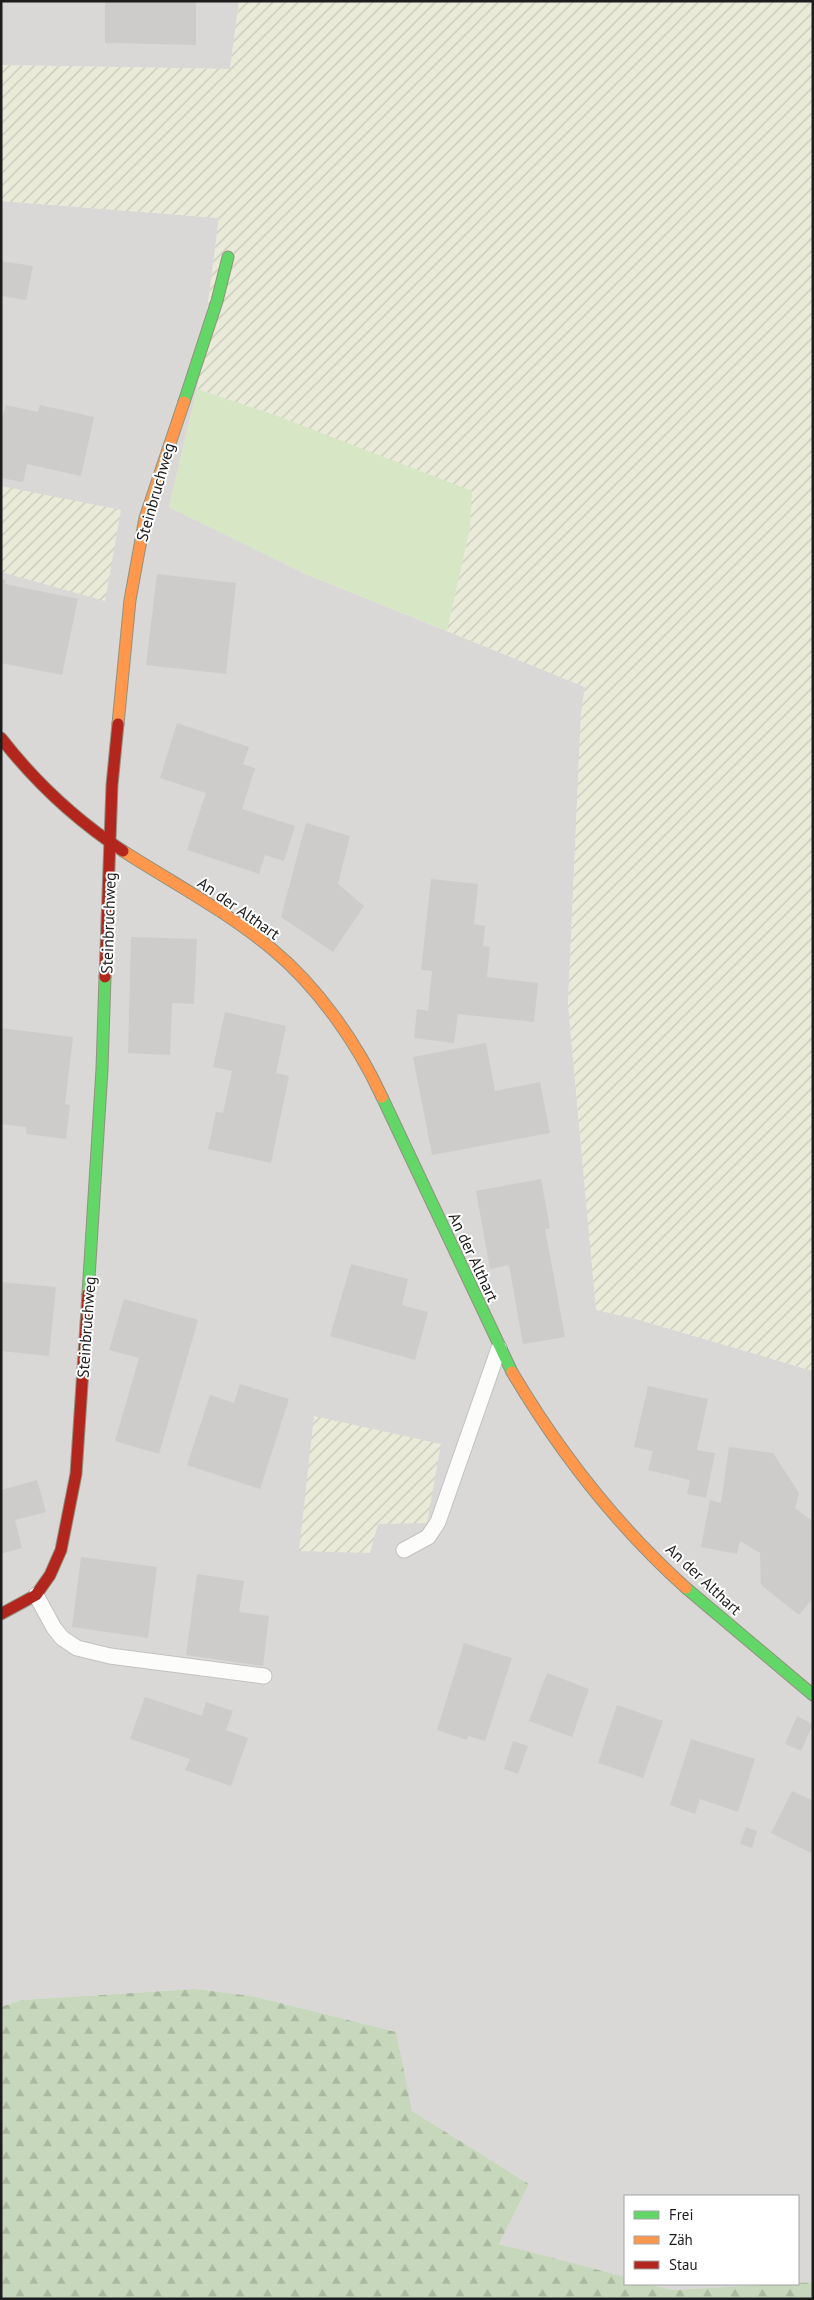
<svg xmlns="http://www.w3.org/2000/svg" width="814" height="2300" viewBox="0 0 814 2300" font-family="'PT Sans',sans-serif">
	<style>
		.residential { fill: #d9d8d6 }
		.farmland { fill: url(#farmland-furrows) }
		.grass { fill: #d7e6c5 }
		.forest { fill: url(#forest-firs) }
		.building { fill: #ceccca }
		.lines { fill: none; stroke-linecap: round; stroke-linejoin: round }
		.lane-casing { stroke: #c3c2c1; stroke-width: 17 }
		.fast-casing { stroke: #91927f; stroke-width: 13 }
		.slow-casing { stroke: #91927f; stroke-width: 13 }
		.jam-casing { stroke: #91927f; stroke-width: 13 }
		.lane { stroke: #fcfcfb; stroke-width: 15 }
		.fast { stroke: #63d668; stroke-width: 11 }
		.slow { stroke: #ff974d; stroke-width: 11 }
		.jam { stroke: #b3261e; stroke-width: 11 }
		.labels { text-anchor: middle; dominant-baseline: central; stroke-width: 4; stroke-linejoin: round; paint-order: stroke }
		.street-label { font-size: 16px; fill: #1c1c1c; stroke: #fff }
	</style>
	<defs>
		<pattern id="farmland-furrows" width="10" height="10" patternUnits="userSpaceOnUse" patternTransform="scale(1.25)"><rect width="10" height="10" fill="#e9ead8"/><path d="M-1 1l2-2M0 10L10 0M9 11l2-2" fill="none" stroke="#c7c8b9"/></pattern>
		<pattern id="forest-firs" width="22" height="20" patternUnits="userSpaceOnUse" patternTransform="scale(1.25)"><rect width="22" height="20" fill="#c6d7bb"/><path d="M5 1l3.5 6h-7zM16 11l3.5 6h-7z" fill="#aab8a0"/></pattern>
	</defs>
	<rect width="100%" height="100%" fill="#eae8e5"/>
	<g class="residential">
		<path d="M 1,1 L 239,1 L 230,69 L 1,65 Z"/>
		<path d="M 1,201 L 219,218 L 197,389 L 169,507 L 303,573 L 585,687 L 581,714 L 568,1004 L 596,1309 L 636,1319 L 813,1371 L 813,2282 L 798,2283 L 798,2196 L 625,2196 L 625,2278 L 499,2244 L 529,2184 L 412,2111 L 395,2032 L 252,1996 L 195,1989 L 21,2000 L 1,2007 Z"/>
		<path d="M 649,2284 L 788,2284 L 673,2290 Z"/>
	</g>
	<g class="farmland">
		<path d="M 239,1 L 813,1 L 813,1371 L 636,1319 L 596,1310 L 568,1004 L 581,714 L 585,687 L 447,631 L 470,528 L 352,446 L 272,414 L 197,389 L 219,218 L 1,201 L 1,65 L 230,69 Z"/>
		<path d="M 1,486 L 121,510 L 105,601 L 1,572 Z"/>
		<path d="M 314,1416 L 441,1444 L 427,1523 L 378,1524 L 370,1553 L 299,1551 Z"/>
	</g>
	<path class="grass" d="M 197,389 L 272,414 L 472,491 L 470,528 L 447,631 L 303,573 L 169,507 Z"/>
	<path class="forest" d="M 195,1989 L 252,1996 L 396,2032 L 412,2111 L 529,2184 L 499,2244 L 625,2277 L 625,2284 L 649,2284 L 673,2290 L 813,2282 L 813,2299 L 1,2299 L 1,2007 L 21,2000 Z"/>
	<g class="building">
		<path d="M 105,1 L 196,1 L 196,45 L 105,43 Z"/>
		<path d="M 1,261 L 33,266 L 26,300 L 1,296 Z"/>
		<path d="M 6,405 L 38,412 L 40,405 L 94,417 L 81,476 L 27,464 L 23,482 L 1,478 L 1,421 Z"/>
		<path d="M 157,574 L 236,583 L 226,674 L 146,665 Z"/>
		<path d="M 1,579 L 6,580 L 5,584 L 78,599 L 62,675 L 1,663 Z"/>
		<path d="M 177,723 L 249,747 L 243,764 L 255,768 L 242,809 L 295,826 L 284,861 L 265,855 L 259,874 L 187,850 L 206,793 L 160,778 Z"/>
		<path d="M 306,823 L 350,836 L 338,884 L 364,906 L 333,952 L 281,917 Z"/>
		<path d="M 431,879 L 478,884 L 474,924 L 485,926 L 483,946 L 490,947 L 487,977 L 538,983 L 534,1022 L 458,1014 L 454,1043 L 414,1038 L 417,1009 L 428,1011 L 432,971 L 421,970 Z"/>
		<path d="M 131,937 L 197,939 L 194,1004 L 172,1003 L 170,1055 L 128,1053 Z"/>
		<path d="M 225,1012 L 286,1026 L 276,1073 L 289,1076 L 271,1163 L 208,1149 L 216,1112 L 223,1113 L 232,1071 L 213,1067 Z"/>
		<path d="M 1,1028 L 73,1037 L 65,1104 L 70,1105 L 66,1139 L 26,1134 L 26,1127 L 1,1124 Z"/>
		<path d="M 486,1043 L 495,1091 L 540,1082 L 550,1133 L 432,1155 L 413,1057 Z"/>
		<path d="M 541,1179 L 550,1228 L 545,1229 L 565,1337 L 523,1344 L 509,1265 L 490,1269 L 476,1191 Z"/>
		<path d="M 351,1264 L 408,1279 L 402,1305 L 428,1312 L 415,1360 L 330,1336 Z"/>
		<path d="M 1,1282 L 56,1287 L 49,1356 L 1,1351 Z"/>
		<path d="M 124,1299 L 198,1320 L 159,1454 L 115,1441 L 139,1358 L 109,1350 Z"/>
		<path d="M 240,1384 L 289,1399 L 260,1489 L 187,1465 L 210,1395 L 234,1403 Z"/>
		<path d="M 648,1386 L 708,1399 L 697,1450 L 715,1453 L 706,1498 L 687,1494 L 690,1480 L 648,1470 L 653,1451 L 634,1447 Z"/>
		<path d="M 729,1447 L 773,1453 L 799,1493 L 795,1508 L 813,1522 L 813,1598 L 799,1615 L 761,1585 L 760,1553 L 740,1541 L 737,1554 L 701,1547 L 710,1500 L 721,1503 Z"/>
		<path d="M 37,1480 L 46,1512 L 15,1520 L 22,1548 L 1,1554 L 1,1490 Z"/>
		<path d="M 81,1557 L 157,1567 L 148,1638 L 72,1627 Z"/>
		<path d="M 197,1574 L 244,1581 L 239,1612 L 269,1616 L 263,1666 L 186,1655 Z"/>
		<path d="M 464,1643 L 512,1658 L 485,1741 L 468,1736 L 467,1740 L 437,1730 Z"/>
		<path d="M 547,1673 L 589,1689 L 572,1737 L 529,1721 Z"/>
		<path d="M 145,1697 L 202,1716 L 206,1702 L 233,1711 L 226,1730 L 248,1738 L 231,1786 L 185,1770 L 190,1759 L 130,1739 Z"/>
		<path d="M 617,1705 L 663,1721 L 643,1778 L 598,1763 Z"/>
		<path d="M 797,1716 L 813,1724 L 801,1751 L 785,1744 Z"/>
		<path d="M 691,1739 L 755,1759 L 738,1812 L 700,1799 L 695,1814 L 670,1805 Z"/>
		<path d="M 513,1741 L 528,1746 L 518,1774 L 504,1769 Z"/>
		<path d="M 792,1791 L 813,1801 L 813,1854 L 771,1833 Z"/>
		<path d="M 746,1827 L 757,1831 L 752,1848 L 740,1844 Z"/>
	</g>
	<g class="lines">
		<defs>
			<g id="lane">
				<path d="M 404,1550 L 428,1537 L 438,1522 L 499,1348"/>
				<path d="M 36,1595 L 54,1628 L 62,1638 L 77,1648 L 110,1656 L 264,1676"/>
			</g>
			<g id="fast">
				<path d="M 184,402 L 217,301 L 228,257"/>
				<path d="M 382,1097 L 512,1372"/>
				<path d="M 88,1294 L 102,1069 L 105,977"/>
				<path d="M 686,1588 L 813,1695"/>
			</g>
			<g id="slow">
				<path d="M 118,724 L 130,600 L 145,518 L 184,402"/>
				<path d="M 123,851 C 173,883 226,911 272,949 C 318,987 357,1043 382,1097"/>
				<path d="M 512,1372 C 560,1453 616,1525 686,1588"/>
			</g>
			<g id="jam">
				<path d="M 1,738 C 36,783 76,820 123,851"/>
				<path d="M 105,977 L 112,785 L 118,724"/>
				<path d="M 1,1614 L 36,1595 L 50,1575 L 61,1550 L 76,1474 L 88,1294"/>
			</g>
		</defs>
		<use href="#lane" class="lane-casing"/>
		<use href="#fast" class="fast-casing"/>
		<use href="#slow" class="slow-casing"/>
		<use href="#jam" class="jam-casing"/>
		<use href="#lane" class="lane"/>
		<use href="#fast" class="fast"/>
		<use href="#slow" class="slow"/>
		<use href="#jam" class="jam"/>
	</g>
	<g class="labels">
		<g class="street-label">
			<text transform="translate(155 492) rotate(-74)">Steinbruchweg</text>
			<text transform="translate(239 908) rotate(35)">An der Althart</text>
			<text transform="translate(108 923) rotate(-88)">Steinbruchweg</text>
			<text transform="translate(474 1257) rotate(65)">An der Althart</text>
			<text transform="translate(86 1327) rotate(-86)">Steinbruchweg</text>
			<text transform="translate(704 1579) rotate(43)">An der Althart</text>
		</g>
	</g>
	<rect width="814" height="2300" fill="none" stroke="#1c1c1c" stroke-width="5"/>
	<rect x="624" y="2195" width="175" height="90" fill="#ffffff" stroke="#a4a4a4"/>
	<rect x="634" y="2211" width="25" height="8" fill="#63d668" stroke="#a4a4a4"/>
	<text x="669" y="2220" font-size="15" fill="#1c1c1c">Frei</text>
	<rect x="634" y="2236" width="25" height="8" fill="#ff974d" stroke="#a4a4a4"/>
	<text x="669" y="2245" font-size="15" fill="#1c1c1c">Zäh</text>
	<rect x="634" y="2261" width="25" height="8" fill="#b3261e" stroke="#a4a4a4"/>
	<text x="669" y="2270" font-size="15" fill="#1c1c1c">Stau</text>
</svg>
